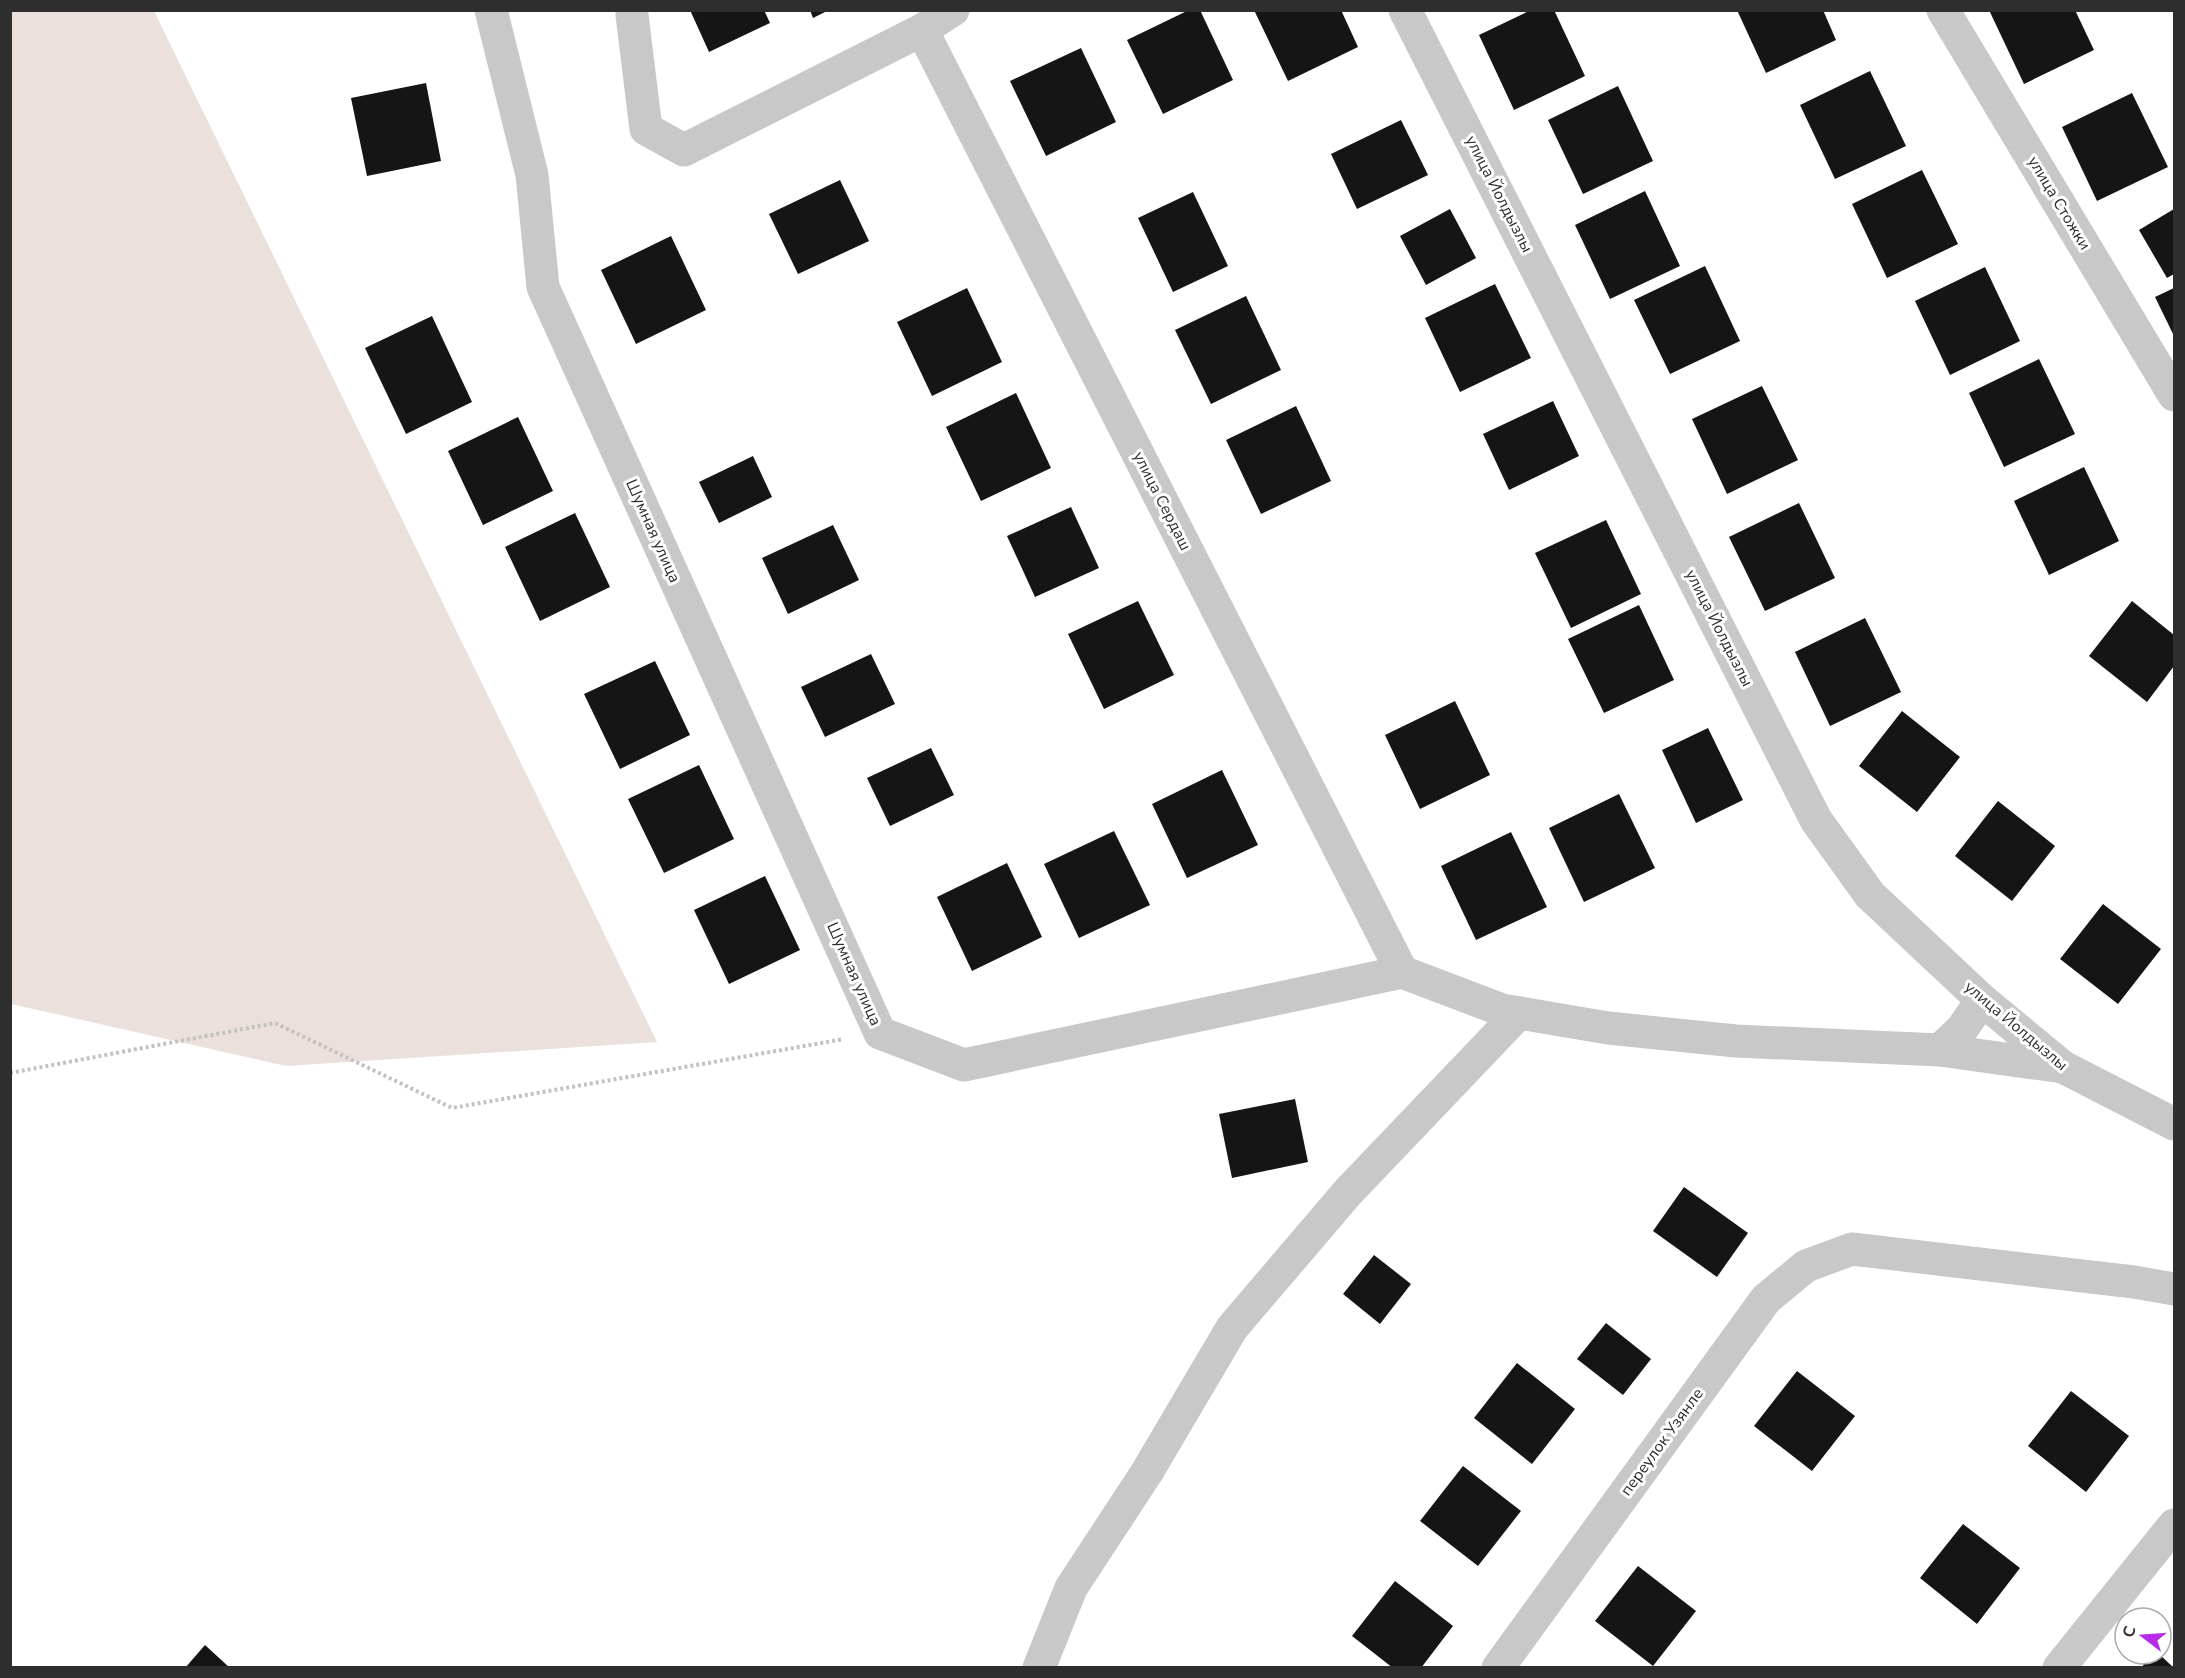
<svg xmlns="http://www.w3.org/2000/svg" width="2185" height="1678" viewBox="0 0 2185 1678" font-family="'Nunito Sans',sans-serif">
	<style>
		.green { fill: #ece0dc }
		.building { fill: #151515 }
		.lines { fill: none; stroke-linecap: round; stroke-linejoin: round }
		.path { stroke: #c2c2c2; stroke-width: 4; stroke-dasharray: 3 3; stroke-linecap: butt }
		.minor { stroke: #c8c8c8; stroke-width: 33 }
		.labels { text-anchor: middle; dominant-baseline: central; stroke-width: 6; stroke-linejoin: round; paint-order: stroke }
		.street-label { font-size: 16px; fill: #2e2e2e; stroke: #fff }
	</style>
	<rect width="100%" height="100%" fill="#fff"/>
	<path class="green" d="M 11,10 L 154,11 L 657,1042 L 286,1066 L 11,1004 Z"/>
	<g class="building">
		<path d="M 690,10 L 764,10 L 770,23 L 709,52 Z"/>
		<path d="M 810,10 L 829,10 L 813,18 Z"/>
		<path d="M 1189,10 L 1200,10 L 1233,80 L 1163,114 L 1127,40 Z"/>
		<path d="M 1254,10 L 1341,10 L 1358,47 L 1288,81 Z"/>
		<path d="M 1531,10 L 1554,10 L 1585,76 L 1514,110 L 1479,35 Z"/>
		<path d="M 1737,10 L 1823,10 L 1836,40 L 1766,73 Z"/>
		<path d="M 1989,10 L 2075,10 L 2094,50 L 2024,84 Z"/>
		<path d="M 1081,48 L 1116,122 L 1046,156 L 1010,81 Z"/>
		<path d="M 1870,71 L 1906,146 L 1835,179 L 1800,105 Z"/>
		<path d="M 426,83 L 441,161 L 367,176 L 351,98 Z"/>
		<path d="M 1618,86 L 1653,161 L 1583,194 L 1548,120 Z"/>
		<path d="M 2132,93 L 2168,167 L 2097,201 L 2062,127 Z"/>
		<path d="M 1401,120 L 1428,175 L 1357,209 L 1331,154 Z"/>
		<path d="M 1922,170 L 1958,244 L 1887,278 L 1852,204 Z"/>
		<path d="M 840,180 L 869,241 L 798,274 L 769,214 Z"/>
		<path d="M 1645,191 L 1680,266 L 1610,299 L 1575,225 Z"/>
		<path d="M 1193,192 L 1228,266 L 1173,292 L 1138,218 Z"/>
		<path d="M 1450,209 L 1476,258 L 1426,285 L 1400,236 Z"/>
		<path d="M 2174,209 L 2174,274 L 2167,278 L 2139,230 Z"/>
		<path d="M 671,236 L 706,310 L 636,344 L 601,270 Z"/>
		<path d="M 1705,266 L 1740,341 L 1670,374 L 1634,300 Z"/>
		<path d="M 1985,267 L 2020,341 L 1950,375 L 1915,301 Z"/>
		<path d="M 1495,284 L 1531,358 L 1460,392 L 1425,318 Z"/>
		<path d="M 967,288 L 1002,362 L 932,396 L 897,322 Z"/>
		<path d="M 2174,288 L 2174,336 L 2155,297 Z"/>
		<path d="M 1246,296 L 1281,370 L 1211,404 L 1175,330 Z"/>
		<path d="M 432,316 L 472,402 L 406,434 L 365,348 Z"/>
		<path d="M 2039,359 L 2075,434 L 2004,467 L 1969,393 Z"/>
		<path d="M 1762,386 L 1798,460 L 1727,494 L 1692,419 Z"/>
		<path d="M 1016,393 L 1051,468 L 981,501 L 946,427 Z"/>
		<path d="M 1553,401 L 1579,456 L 1509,490 L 1483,434 Z"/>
		<path d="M 1296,406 L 1331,481 L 1261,514 L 1226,440 Z"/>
		<path d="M 518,417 L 553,491 L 483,525 L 448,451 Z"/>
		<path d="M 753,456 L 772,497 L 719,523 L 699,482 Z"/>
		<path d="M 2084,467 L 2119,541 L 2049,575 L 2014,501 Z"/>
		<path d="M 1799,503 L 1835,578 L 1765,611 L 1729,537 Z"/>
		<path d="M 1071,507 L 1099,568 L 1035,597 L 1007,536 Z"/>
		<path d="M 575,513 L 610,587 L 540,621 L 505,547 Z"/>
		<path d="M 1606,520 L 1641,594 L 1571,628 L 1535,553 Z"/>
		<path d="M 833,525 L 859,580 L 788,614 L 762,558 Z"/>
		<path d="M 1138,601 L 1174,675 L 1104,709 L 1068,634 Z"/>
		<path d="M 2132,601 L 2174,635 L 2174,666 L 2147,702 L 2089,656 Z"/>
		<path d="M 1639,605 L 1674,680 L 1604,713 L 1568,639 Z"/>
		<path d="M 1865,618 L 1901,692 L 1830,726 L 1795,652 Z"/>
		<path d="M 871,654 L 895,704 L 825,737 L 801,687 Z"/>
		<path d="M 655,661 L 690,735 L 620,769 L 584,694 Z"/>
		<path d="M 1455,701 L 1490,775 L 1420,809 L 1385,735 Z"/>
		<path d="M 1902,711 L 1960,757 L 1917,812 L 1859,766 Z"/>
		<path d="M 1708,728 L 1743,800 L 1696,823 L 1662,750 Z"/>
		<path d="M 931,748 L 954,795 L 890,826 L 867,778 Z"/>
		<path d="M 699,765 L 734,839 L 664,873 L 628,799 Z"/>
		<path d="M 1222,770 L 1258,845 L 1187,878 L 1152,804 Z"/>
		<path d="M 1619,794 L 1655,868 L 1584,902 L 1549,828 Z"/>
		<path d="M 1998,801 L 2055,846 L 2012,901 L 1955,856 Z"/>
		<path d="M 1114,831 L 1150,905 L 1079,938 L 1044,864 Z"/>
		<path d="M 1511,832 L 1547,907 L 1476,940 L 1441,866 Z"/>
		<path d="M 1007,863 L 1042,937 L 972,971 L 937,897 Z"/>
		<path d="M 765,876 L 800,950 L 729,984 L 694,910 Z"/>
		<path d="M 2103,904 L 2161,949 L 2118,1004 L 2060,959 Z"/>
		<path d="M 1295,1099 L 1308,1162 L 1232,1178 L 1219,1114 Z"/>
		<path d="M 1684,1187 L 1748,1233 L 1717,1277 L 1653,1231 Z"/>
		<path d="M 1374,1255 L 1411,1284 L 1380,1324 L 1343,1294 Z"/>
		<path d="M 1606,1323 L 1651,1359 L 1623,1395 L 1577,1359 Z"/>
		<path d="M 1517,1363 L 1575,1409 L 1532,1464 L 1474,1418 Z"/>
		<path d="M 1797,1371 L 1855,1416 L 1812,1471 L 1754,1426 Z"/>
		<path d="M 2071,1391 L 2129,1436 L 2086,1492 L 2028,1446 Z"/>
		<path d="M 1463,1466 L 1521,1511 L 1478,1566 L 1420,1521 Z"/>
		<path d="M 1963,1524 L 2020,1568 L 1977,1624 L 1920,1578 Z"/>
		<path d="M 1638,1566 L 1696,1611 L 1653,1666 L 1595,1621 Z"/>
		<path d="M 1395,1581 L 1453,1626 L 1421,1668 L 1393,1668 L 1352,1636 Z"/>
		<path d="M 205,1645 L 230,1668 L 185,1668 Z"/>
		<path d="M 2152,1654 L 2159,1654 L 2174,1668 L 2141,1668 Z"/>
	</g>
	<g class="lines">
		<path class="path" d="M 10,1073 L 275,1023 L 452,1108 L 844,1039"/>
		<g class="minor">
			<path d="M 491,10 L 532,175 L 543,287 L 880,1033 L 964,1065 L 1402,972 L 1502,1010 L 1608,1028 L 1736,1041 L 1940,1050 L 2063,1067"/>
			<path d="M 1405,10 L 1816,820 L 1870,895 L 1982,1000 L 2063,1067 L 2174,1124"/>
			<path d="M 1943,10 L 2174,395"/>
			<path d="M 632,15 L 646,129 L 684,150 L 922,30 L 953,10"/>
			<path d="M 922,30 L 1402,972"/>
			<path d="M 1940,1050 L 1962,1029 L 1982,1000"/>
			<path d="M 1039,1668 L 1071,1588 L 1147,1472 L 1232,1328 L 1348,1192 L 1519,1013"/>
			<path d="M 1498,1668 L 1766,1299 L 1806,1266 L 1852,1249 L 2134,1282 L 2174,1289"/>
			<path d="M 2059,1668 L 2174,1525"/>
		</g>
	</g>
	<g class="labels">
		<g class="street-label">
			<text transform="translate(1499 194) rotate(63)">улица Йолдызлы</text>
			<text transform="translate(2059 203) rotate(59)">улица Стожки</text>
			<text transform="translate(1162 501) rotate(63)">улица Сердаш</text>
			<text transform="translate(653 531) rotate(66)">Шумная улица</text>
			<text transform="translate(1719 628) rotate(63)">улица Йолдызлы</text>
			<text transform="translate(854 974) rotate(66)">Шумная улица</text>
			<text transform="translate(2016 1026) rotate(40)">улица Йолдызлы</text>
			<text transform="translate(1662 1442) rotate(-54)">переулок Узянле</text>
		</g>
	</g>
	<rect width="2185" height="1678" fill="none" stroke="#2e2e2e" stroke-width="24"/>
	<g transform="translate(2143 1636) rotate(287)"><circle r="28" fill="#ffffff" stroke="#ababab" stroke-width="1.5"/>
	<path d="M0-4.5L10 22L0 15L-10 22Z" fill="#b82beb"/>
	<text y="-9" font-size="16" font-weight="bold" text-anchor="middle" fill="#2e2e2e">С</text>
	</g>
</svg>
